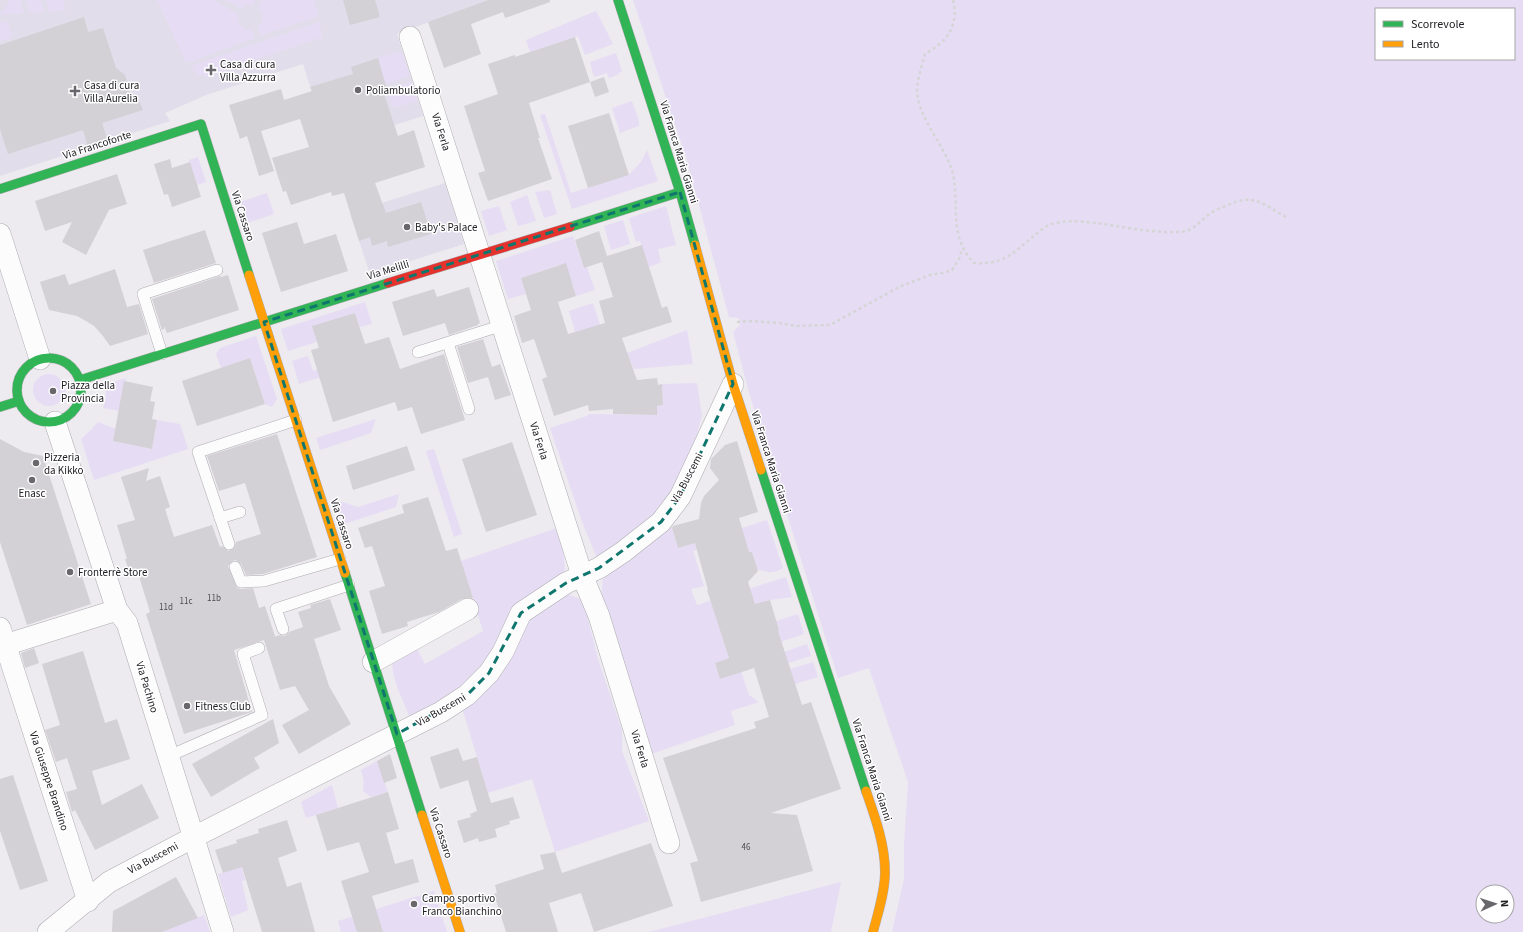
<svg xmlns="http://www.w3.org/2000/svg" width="1523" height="932" viewBox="0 0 1523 932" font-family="'Source Sans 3',sans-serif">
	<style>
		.built { fill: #e2ddea }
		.green { fill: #e6dcf4; fill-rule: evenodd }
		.building { fill: #d3d1d6 }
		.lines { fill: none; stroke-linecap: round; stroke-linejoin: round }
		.lane-casing { stroke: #aeacb0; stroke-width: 12 }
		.street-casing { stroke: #aeacb0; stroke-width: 22 }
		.fast-casing { stroke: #aeacb0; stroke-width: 10 }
		.slow-casing { stroke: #aeacb0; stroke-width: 10 }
		.jam-casing { stroke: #aeacb0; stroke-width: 10 }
		.path { stroke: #d5d5d6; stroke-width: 2.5; stroke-dasharray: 3 3; stroke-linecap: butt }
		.lane { stroke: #fcfcfd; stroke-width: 11 }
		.street { stroke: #fcfcfd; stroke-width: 21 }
		.fast { stroke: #30b455; stroke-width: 9 }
		.slow { stroke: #ff9f0a; stroke-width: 9 }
		.jam { stroke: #e5322d; stroke-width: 9 }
		.marked { fill: none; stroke: #0f766e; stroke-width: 3; stroke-dasharray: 8 5; stroke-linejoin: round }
		.poi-dot { fill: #69676c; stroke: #fff; stroke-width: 1.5 }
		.labels { text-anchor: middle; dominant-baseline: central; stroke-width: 3; stroke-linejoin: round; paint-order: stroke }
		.number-label { font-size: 9px; fill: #4e4c51 }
		.poi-label { font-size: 11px; fill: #222025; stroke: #fff; text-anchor: start }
		.street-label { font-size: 11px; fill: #222025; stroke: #fff }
	</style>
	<rect width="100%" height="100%" fill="#edeaf0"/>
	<g class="built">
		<path d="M 0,0 L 488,0 L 397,34 L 423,116 L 329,146 L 303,64 L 206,95 L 165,113 L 170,121 L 0,176 Z"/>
		<path d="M 445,183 L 464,244 L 370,274 L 350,213 Z"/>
	</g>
	<g class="green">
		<path d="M 9,0 L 20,0 L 24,13 L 0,15 L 8,4 Z"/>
		<path d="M 26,0 L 41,0 L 44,12 L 31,13 Z"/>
		<path d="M 46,0 L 63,0 L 66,10 L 49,12 Z"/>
		<path d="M 157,0 L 212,0 L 237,13 L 239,23 L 247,30 L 252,30 L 255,38 L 186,63 Z"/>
		<path d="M 225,0 L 255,0 L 253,5 L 246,5 L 242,9 Z"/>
		<path d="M 261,0 L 314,0 L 319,16 L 260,36 L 257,28 C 264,22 265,14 258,8 Z"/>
		<path d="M 633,0 L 1523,0 L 1523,932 L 892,932 L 904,879 L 904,845 L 908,782 L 869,668 L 838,678 L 750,396 L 733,332 L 740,325 L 739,318 L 729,317 L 686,157 ZM 1376,9 L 1514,9 L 1514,59 L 1376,59 ZM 1483,892 L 1507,892 L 1507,916 L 1483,916 Z"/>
		<path d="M 596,11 L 613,44 L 585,55 L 578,36 L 530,52 L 526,40 Z"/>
		<path d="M 3,21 L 7,21 L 12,37 L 0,41 L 0,25 Z"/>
		<path d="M 319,22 L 323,37 L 207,76 L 199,75 L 190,66 Z"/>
		<path d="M 402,51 L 410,76 L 385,84 L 378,58 Z"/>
		<path d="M 616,53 L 622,71 L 617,75 L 609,78 L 607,73 L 594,77 L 590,62 Z"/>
		<path d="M 412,82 L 418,101 L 393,108 L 387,89 Z"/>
		<path d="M 632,101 L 639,121 L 639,126 L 620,133 L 612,108 Z"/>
		<path d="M 545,114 L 571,193 L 629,175 L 641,162 L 647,150 L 658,181 L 572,209 L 540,115 Z"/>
		<path d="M 198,157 L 206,182 L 197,185 L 189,160 Z"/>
		<path d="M 550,190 L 557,214 L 544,218 L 535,192 Z"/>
		<path d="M 267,193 L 274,214 L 247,223 L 240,202 Z"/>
		<path d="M 527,195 L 536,221 L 518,226 L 510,202 Z"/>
		<path d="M 499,206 L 507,230 L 489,236 L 481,211 Z"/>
		<path d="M 666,206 L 676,245 L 658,249 L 661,262 L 649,267 L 640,241 L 636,242 L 629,218 Z"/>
		<path d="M 623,220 L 630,244 L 611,250 L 604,226 Z"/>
		<path d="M 573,236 L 584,268 L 587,267 L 595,290 L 576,296 L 573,285 L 559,265 L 521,278 L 526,294 L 508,299 L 496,261 Z"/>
		<path d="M 365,302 L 372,324 L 360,327 L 355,313 L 313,326 L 317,342 L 288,351 L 281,329 Z"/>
		<path d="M 593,303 L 601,328 L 586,333 L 584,329 L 575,332 L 569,311 Z"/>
		<path d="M 687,330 L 693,364 L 634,369 L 627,353 Z"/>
		<path d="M 256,336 L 277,399 L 272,407 L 265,404 L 250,358 L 221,368 L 216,354 L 220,348 Z"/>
		<path d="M 368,353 L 370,361 L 299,384 L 292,361 L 308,356 L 313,371 Z"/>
		<circle cx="49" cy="390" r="16"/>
		<path d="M 126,378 L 119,411 L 103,408 L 106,397 L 106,384 Z"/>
		<path d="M 697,383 L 702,415 L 693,450 L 674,490 L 651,519 L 597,558 L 581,519 L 550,428 L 587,416 L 589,414 L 657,415 L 657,406 L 663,405 L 662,384 Z"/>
		<path d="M 376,419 L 371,433 L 320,450 L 316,438 Z"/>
		<path d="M 157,420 L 180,424 L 188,449 L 94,480 L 81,439 L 92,429 L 98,422 L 116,429 L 114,441 L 152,449 Z"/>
		<path d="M 434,449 L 462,534 L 454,537 L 426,451 Z"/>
		<path d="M 399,494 L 396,507 L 344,524 L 336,500 L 358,507 Z"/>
		<path d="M 767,520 L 783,568 C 773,574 767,573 757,569 L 752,552 L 749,552 L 743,536 L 693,551 L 704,586 L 691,589 L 697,605 L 786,577 L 792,597 L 770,600 L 716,617 L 729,658 L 715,663 L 720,679 L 741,671 L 749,695 L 759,702 L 731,711 L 735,725 L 654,753 L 649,753 L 601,597 L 603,579 L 671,526 L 678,548 Z"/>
		<path d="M 557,528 L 563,547 L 565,571 L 510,611 L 495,651 L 471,679 L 446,698 L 410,718 C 403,700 393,682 392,663 L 417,649 L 425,664 L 483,631 L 461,561 Z"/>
		<path d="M 567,594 L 583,600 L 598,659 L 622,730 L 622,751 L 649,821 L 555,852 L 532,779 L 488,793 L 463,711 L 498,679 L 514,650 L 522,632 L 537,610 Z"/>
		<path d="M 798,614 L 804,634 L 753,651 L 750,640 L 779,630 L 776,621 Z"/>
		<path d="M 807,644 L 811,656 L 788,663 L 784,652 Z"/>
		<path d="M 813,662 L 818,677 L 795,684 L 790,669 Z"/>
		<path d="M 377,761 L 388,792 L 371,797 L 363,791 L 364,781 L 361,770 Z"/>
		<path d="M 332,785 L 338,808 L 306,818 L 301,802 Z"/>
		<path d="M 242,867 L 245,880 L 242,881 L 248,910 L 231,917 L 218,874 Z"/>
		<path d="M 841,882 L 831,932 L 649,932 Z"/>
		<path d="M 434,891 L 447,932 L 341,932 L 338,921 Z"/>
		<path d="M 204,915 L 210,932 L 162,932 Z"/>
	</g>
	<g class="building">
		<path d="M 343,0 L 375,0 L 380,17 L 350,25 Z"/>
		<path d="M 488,0 L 550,0 L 550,2 L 505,18 L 503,12 L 471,24 L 481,54 L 444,68 L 428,22 Z"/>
		<path d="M 84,17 L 88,32 L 103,28 L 116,68 L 125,75 L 131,96 L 136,94 L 143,110 L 102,123 L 108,141 L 88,147 L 83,130 L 8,154 L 0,129 L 0,45 Z"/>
		<path d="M 575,37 L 590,82 L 529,103 L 540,138 L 538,138 L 552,179 L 488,201 L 478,173 L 485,171 L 464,106 L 498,94 L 488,64 L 515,55 L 515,57 Z"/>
		<path d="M 378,58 L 388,93 L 384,94 L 398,136 L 414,130 L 425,167 L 375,183 L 386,213 L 421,202 L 431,234 L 388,247 L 387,241 L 372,246 L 370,237 L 359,241 L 344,193 L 332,196 L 331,192 L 291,205 L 286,191 L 283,192 L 272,158 L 309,147 L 300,119 L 261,131 L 274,171 L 259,176 L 247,136 L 240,139 L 229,105 L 281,89 L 284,100 L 312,91 L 310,87 L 353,74 L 351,67 Z"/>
		<path d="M 604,77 L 609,92 L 595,97 L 590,82 Z"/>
		<path d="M 609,113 L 629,175 L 588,188 L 568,126 Z"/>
		<path d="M 170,159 L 172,168 L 190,162 L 201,197 L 172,207 L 168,194 L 164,195 L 154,164 Z"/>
		<path d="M 117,174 L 127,204 L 109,210 L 86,255 L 62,242 L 72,222 L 45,231 L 35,201 Z"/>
		<path d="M 297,222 L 304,244 L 336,234 L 348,271 L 281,292 L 262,233 Z"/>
		<path d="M 205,230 L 216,263 L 154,283 L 143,250 Z"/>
		<path d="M 599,231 L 607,256 L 642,245 L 662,308 L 667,306 L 672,322 L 622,338 L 637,380 L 657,378 L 658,385 L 662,384 L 663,405 L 657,406 L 657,415 L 613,414 L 613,409 L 589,411 L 588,405 L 554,416 L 542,379 L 547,377 L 534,339 L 522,343 L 514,316 L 531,310 L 521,278 L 566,263 L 576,296 L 558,302 L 568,334 L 605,323 L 599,301 L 613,297 L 602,262 L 584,268 L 575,240 Z"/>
		<path d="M 115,269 L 127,307 L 139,304 L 148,334 L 110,346 L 103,336 L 94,326 L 86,321 L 77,316 L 49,310 L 40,282 L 65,274 L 69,285 Z"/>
		<path d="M 228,275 L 239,310 L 167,333 L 164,326 L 164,329 L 162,330 L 152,299 L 220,276 L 221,277 Z"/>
		<path d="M 469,287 L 480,323 L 478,324 L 478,325 L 449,335 L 445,323 L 403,336 L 392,302 L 434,289 L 437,297 Z"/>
		<path d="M 355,313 L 365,344 L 389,337 L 400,369 L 444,354 L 465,420 L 421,434 L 412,407 L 398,411 L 395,402 L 333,422 L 311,350 L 319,348 L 312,326 Z"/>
		<path d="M 483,339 L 492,367 L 500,364 L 511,395 L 495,400 L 488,377 L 468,383 L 457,347 Z"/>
		<path d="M 250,358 L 265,404 L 197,426 L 182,381 Z"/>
		<path d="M 124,381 L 153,387 L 150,401 L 155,402 L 152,419 L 157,420 L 152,449 L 113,441 Z"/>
		<path d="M 277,434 L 317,557 L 263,574 L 246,575 L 241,564 L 236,560 L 232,561 L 228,566 L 237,588 L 241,589 L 253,588 L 259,608 L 265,606 L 275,636 L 273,637 L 280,635 L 285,636 L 289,632 L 303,627 L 298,612 L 311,608 L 310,605 L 330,599 L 341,630 L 314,639 L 329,686 L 351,724 L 299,754 L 282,725 L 309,710 L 295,686 L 280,690 L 264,640 L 234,650 L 252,712 L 184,734 L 146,614 L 150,612 L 138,573 L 131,576 L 125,559 L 127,559 L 117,525 L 135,520 L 121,477 L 149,468 L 146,481 L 160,476 L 170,507 L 165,509 L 174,537 L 212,525 L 220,547 L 222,546 L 228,551 L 234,548 L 236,542 L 261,534 L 245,483 L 219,491 L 207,456 Z"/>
		<path d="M 0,439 L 24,452 L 43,456 L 91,604 L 27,625 L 0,542 Z"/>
		<path d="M 737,441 L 758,512 L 739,518 L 749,552 L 752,552 L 758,571 L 748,582 L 755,604 L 770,600 L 779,630 L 778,631 L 802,705 L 811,702 L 841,789 L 771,813 L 797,815 L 813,871 L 701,902 L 690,863 L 698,861 L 663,758 L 756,728 L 754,722 L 769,717 L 754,668 L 720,679 L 715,663 L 729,658 L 707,590 L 708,590 L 695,543 L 678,548 L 672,528 L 673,526 L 699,519 L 701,503 L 704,496 L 719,480 L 710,468 L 711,459 L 725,445 Z"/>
		<path d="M 512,442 L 537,515 L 486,532 L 462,459 Z"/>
		<path d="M 407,446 L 415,470 L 353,490 L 346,466 Z"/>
		<path d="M 428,497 L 446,551 L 457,548 L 473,598 L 462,599 L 439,612 L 407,622 L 408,626 L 382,634 L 369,591 L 385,586 L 372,546 L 365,548 L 358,528 L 404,513 L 402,505 Z"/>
		<path d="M 34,648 L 39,663 L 25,668 L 21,653 Z"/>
		<path d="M 83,651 L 105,723 L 117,719 L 130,759 L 92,771 L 102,805 L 142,784 L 159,818 L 95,850 L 75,810 L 72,812 L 66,792 L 77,789 L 67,758 L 56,762 L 45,730 L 60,725 L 42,664 Z"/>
		<path d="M 273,719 L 279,743 L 254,758 L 260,768 L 211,797 L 192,764 Z"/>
		<path d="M 458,748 L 463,761 L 477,757 L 491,803 L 513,797 L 520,818 L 509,821 L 510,824 L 495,829 L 497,837 L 479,842 L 478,838 L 464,843 L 457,821 L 471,817 L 470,814 L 477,811 L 468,780 L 440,789 L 430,757 Z"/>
		<path d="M 390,754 L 397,778 L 384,783 L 377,761 Z"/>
		<path d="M 13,775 L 48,881 L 20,890 L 0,831 L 0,779 Z"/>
		<path d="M 388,792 L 399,829 L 386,833 L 395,864 L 413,859 L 419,882 L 372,896 L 383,932 L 357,932 L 341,881 L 369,872 L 359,842 L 327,851 L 316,815 Z"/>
		<path d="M 287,820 L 297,851 L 278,858 L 287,887 L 301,882 L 315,932 L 262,932 L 242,867 L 223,873 L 215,850 L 237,843 L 236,840 L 259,833 L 258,829 Z"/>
		<path d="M 651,843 L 673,906 L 594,932 L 581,893 L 549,903 L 558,932 L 506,932 L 494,894 L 497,893 L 495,885 L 544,869 L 540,855 L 555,852 L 562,873 Z"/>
		<path d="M 176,877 L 198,918 L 162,932 L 112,932 L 113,911 Z"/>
	</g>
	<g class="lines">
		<defs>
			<g id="lane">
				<path d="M 448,343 L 469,409"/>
				<path d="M 418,352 L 503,325"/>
				<path d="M 162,354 L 143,294 L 217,270"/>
				<path d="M 220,518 L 240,512"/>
				<path d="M 229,544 L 198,452 L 296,420"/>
				<path d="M 235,567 L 241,582 L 264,581 L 340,559"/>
				<path d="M 283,629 L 276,609 L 349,585"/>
				<path d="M 169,756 L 262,715 L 243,654 L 259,648"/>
			</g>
			<g id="street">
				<path d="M 410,37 L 582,575 L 599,616 L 669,843"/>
				<path d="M 0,234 L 40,359"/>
				<path d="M 55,422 L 117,610 L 127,623 L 223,932"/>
				<path d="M 0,628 L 88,901"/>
				<path d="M 5,645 L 117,610"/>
				<path d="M 373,662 L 468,609"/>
				<path d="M 48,932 L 109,882 L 194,837 L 441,712 L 467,695 L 489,673 L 503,652 L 521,613 L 566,583 L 599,568 L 623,552 L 661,522 L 680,497 L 733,384"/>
			</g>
			<g id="fast">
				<path d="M 618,0 L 680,192 L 695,245"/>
				<path d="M 0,189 L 201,124 L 249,275"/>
				<path d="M 570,227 L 680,192"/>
				<circle cx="49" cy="390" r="32"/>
				<path d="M 80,380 L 388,283"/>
				<path d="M 0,407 L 19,401"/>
				<path d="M 761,470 L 866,791"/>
				<path d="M 345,573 L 422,815"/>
			</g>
			<g id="slow">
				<path d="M 695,245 L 733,384 L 761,470"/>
				<path d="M 249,275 L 345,573"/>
				<path d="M 866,791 C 875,817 885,844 885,872 C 885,892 878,913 873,932"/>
				<path d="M 422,815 L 460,932"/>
			</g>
			<path id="jam" d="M 388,283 L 570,227"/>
		</defs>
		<use href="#lane" class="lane-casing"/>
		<use href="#street" class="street-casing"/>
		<use href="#fast" class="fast-casing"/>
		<use href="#slow" class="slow-casing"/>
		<use href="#jam" class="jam-casing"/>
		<g class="path">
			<path d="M 953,0 C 958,17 952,35 938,45 C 934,49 929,51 925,54 C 922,65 918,78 917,89 C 917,118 946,146 953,174 C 959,205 949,238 974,263 C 1004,265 1013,253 1035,235 C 1040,231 1046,225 1052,224 C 1069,219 1087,222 1104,224 C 1128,228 1154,233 1179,232 C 1192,232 1198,223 1207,216 C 1212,211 1220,208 1226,206 C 1254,192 1262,204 1286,217"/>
			<path d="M 737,322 L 750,321 L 779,323 L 796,326 L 830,325 L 899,287 L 930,275 L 943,273 L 952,270 L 959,259 L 962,249"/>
		</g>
		<use href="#lane" class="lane"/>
		<use href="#street" class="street"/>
		<use href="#fast" class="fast"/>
		<use href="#slow" class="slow"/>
		<use href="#jam" class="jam"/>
	</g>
	<path class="marked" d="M 680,192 L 733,384 L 680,497 L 661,522 L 599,568 L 566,583 L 521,613 L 489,673 L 467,695 L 397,734 L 264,322 Z"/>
	<g class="poi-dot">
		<path d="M209 64h4v4h4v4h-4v4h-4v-4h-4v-4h4z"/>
		<circle cx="358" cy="90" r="4"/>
		<path d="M73 85h4v4h4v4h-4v4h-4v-4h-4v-4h4z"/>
		<circle cx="407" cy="227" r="4"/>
		<circle cx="53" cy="391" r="4"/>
		<circle cx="36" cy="463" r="4"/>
		<circle cx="32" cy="480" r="4"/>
		<circle cx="70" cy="572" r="4"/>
		<circle cx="187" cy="706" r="4"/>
		<circle cx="414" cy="904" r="4"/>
	</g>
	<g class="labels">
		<g class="number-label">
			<text x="214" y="598">11b</text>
			<text x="186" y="601">11c</text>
			<text x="166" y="607">11d</text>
			<text x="746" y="847">46</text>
		</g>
		<g class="poi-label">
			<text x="220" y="64">Casa di cura<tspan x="220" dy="13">Villa Azzurra</tspan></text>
			<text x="84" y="85">Casa di cura<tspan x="84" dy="13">Villa Aurelia</tspan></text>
			<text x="366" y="90">Poliambulatorio</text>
			<text x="415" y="227">Baby's Palace</text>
			<text x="61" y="385">Piazza della<tspan x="61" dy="13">Provincia</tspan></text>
			<text x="44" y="457">Pizzeria<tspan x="44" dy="13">da Kikko</tspan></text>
			<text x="32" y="493" text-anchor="middle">Enasc</text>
			<text x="78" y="572">Fronterrè Store</text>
			<text x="195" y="706">Fitness Club</text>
			<text x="422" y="898">Campo sportivo<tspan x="422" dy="13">Franco Bianchino</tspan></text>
		</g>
		<g class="street-label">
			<text transform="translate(441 132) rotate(72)">Via Ferla</text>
			<text transform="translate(97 145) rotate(-18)">Via Francofonte</text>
			<text transform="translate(679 152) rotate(73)">Via Franca Maria Gianni</text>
			<text transform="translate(243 216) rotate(72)">Via Cassaro</text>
			<text transform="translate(388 270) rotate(-17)">Via Melilli</text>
			<text transform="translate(539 441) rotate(72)">Via Ferla</text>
			<text transform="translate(771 462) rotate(72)">Via Franca Maria Gianni</text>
			<text transform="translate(687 478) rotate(-62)">Via Buscemi</text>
			<text transform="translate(342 524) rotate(72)">Via Cassaro</text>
			<text transform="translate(147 687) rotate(73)">Via Pachino</text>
			<text transform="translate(441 710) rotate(-30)">Via Buscemi</text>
			<text transform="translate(640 749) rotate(73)">Via Ferla</text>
			<text transform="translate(872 770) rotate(72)">Via Franca Maria Gianni</text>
			<text transform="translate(49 781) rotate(72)">Via Giuseppe Brandino</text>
			<text transform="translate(441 833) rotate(72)">Via Cassaro</text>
			<text transform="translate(153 858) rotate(-28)">Via Buscemi</text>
		</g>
	</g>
	<rect x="1375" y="8" width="140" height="52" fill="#ffffff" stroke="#a7a6a8"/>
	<rect x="1383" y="21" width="20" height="6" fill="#30b455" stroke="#a7a6a8"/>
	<text x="1411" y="28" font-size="12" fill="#222025">Scorrevole</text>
	<rect x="1383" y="41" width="20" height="6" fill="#ff9f0a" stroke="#a7a6a8"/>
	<text x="1411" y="48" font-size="12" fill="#222025">Lento</text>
	<g transform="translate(1495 904) rotate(87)"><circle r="19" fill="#ffffff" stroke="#a7a6a8"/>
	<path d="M0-3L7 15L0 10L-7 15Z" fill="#69676c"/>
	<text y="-6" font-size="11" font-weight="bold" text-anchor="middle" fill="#222025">N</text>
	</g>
</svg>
